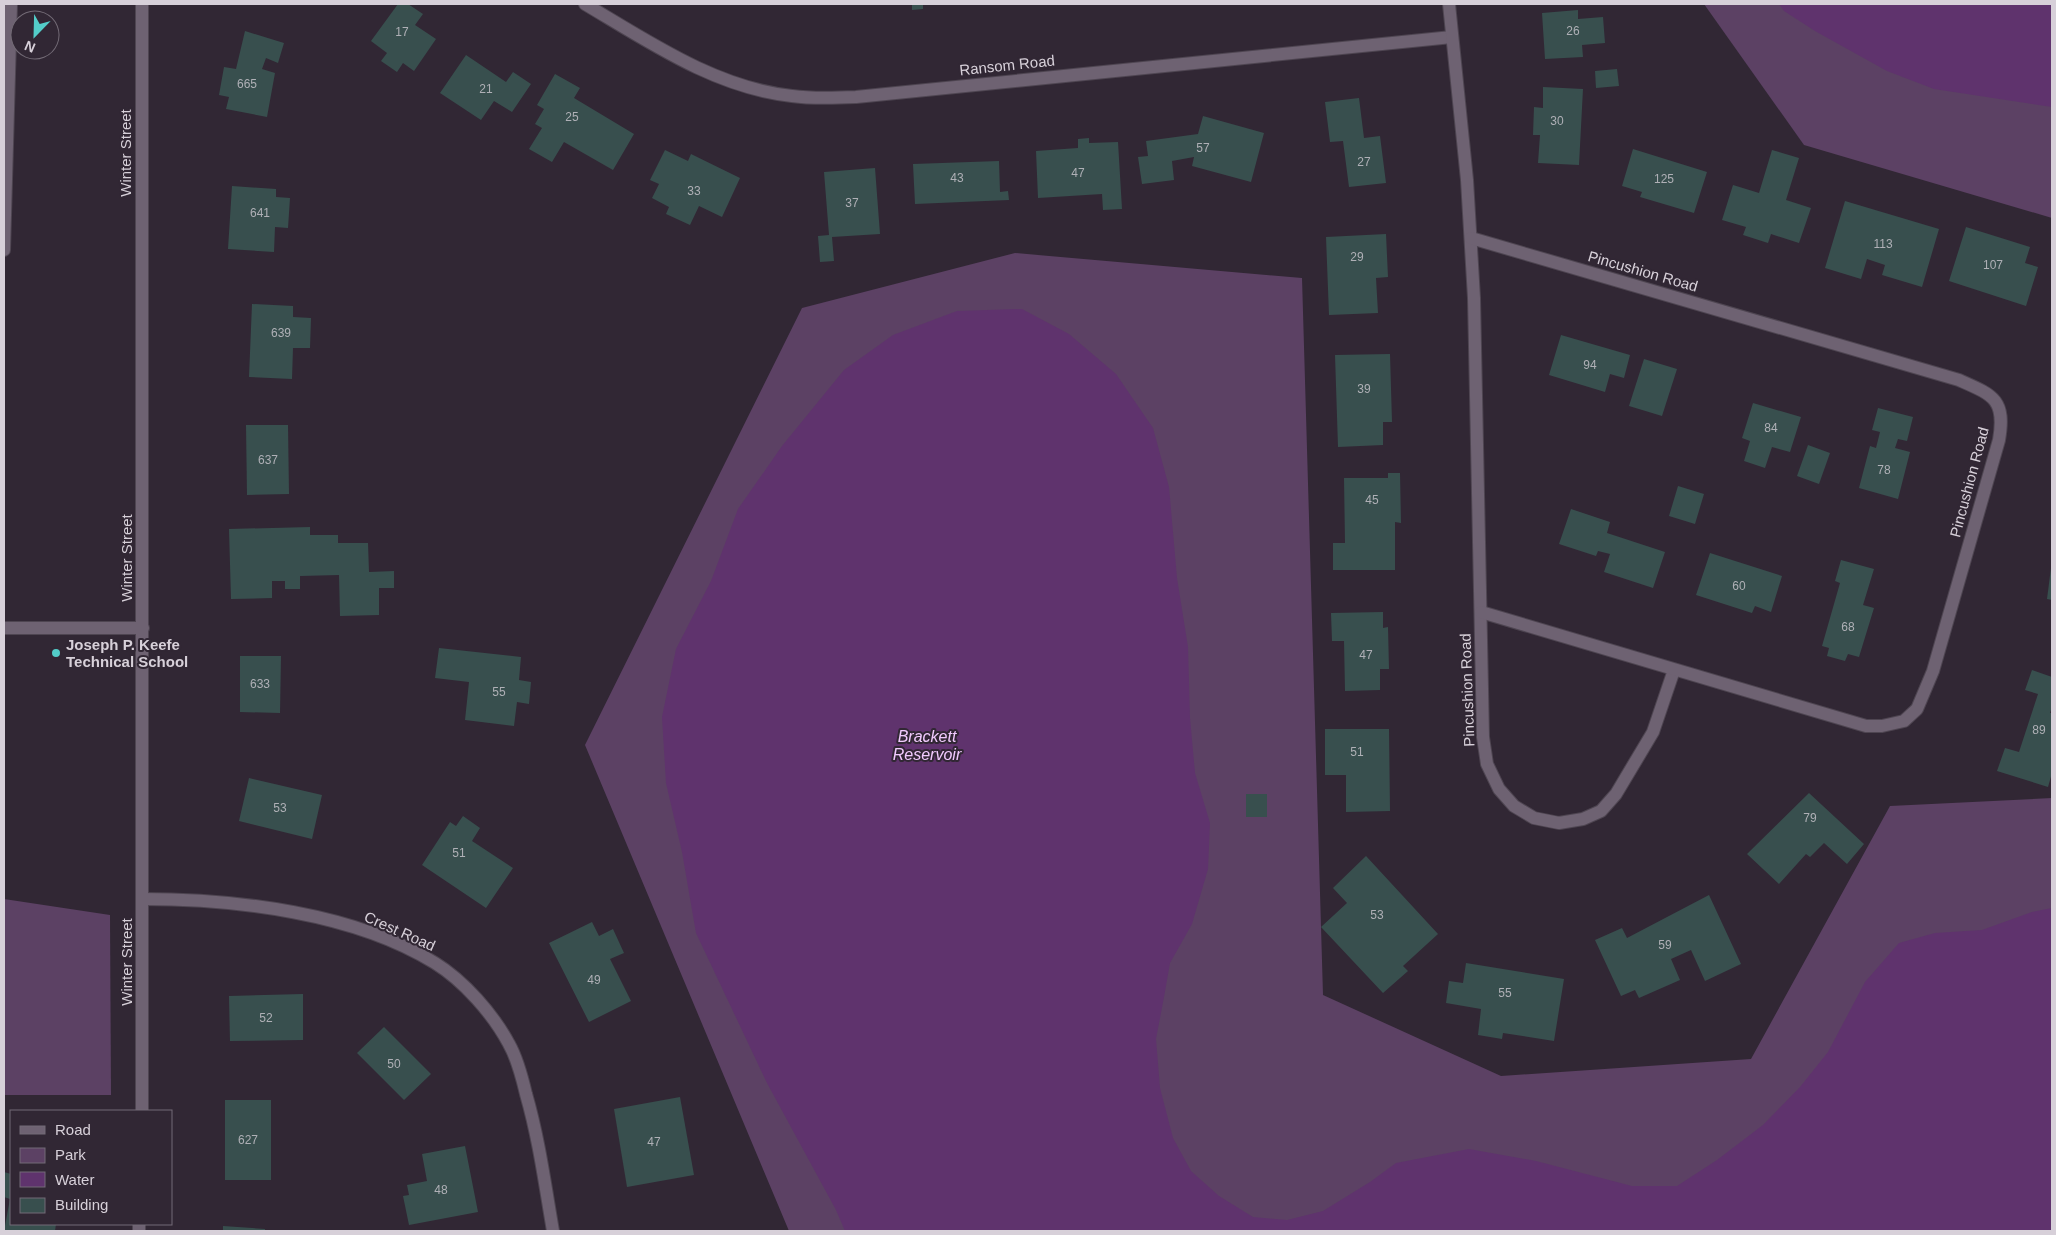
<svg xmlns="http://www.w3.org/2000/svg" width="2056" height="1235" viewBox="0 0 2056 1235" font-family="Helvetica,sans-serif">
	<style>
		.green { fill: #5c4164 }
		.water { fill: #5f336d }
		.building { fill: #384f4e }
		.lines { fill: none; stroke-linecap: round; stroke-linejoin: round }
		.lane-casing { stroke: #4e4551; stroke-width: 14 }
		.street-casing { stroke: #4e4551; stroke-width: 14 }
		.secondary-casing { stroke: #4e4551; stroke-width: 14 }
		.lane { stroke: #6e6272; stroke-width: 12 }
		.street { stroke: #6e6272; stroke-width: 12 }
		.secondary { stroke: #6e6272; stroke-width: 12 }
		.poi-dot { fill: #53cdc9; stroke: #312734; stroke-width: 2 }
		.labels { text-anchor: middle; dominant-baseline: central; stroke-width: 4; stroke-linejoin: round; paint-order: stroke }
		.number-label { font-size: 12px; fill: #afb0b6 }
		.street-label { font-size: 15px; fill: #d7d0d9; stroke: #312734 }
		.poi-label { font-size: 15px; font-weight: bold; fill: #d7d0d9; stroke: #312734; text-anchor: start }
		.water-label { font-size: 16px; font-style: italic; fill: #f1cafe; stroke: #312734 }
	</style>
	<rect width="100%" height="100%" fill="#312734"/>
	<g class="green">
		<path d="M 1704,4 L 2052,4 L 2052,218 L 1804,145 Z"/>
		<path d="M 1015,253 L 1302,278 L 1323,995 L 1501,1076 L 1751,1059 L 1890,806 L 2052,798 L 2052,1231 L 789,1231 L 585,745 L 802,308 Z"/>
		<path d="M 4,899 L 110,915 L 111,1095 L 4,1095 Z"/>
	</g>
	<g class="water">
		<path d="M 1779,4 L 2052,4 L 2052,107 L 1934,89 L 1887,71 L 1815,31 L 1784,11 Z"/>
		<path d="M 1022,309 L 1069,334 L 1116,374 L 1153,428 L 1169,487 L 1177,578 L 1188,647 L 1190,718 L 1195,773 L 1210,823 L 1208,869 L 1192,924 L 1170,963 L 1164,997 L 1156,1039 L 1160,1088 L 1173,1138 L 1191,1171 L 1219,1196 L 1253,1217 L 1287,1220 L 1323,1211 L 1370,1182 L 1396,1163 L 1469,1149 L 1536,1161 L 1632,1186 L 1677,1186 L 1717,1160 L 1763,1125 L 1800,1087 L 1828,1052 L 1865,982 L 1899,943 L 1935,933 L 1982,930 L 2032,912 L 2052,908 L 2052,1231 L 845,1231 L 836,1210 L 767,1083 L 696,933 L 682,852 L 666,783 L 662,717 L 676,649 L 711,581 L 738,509 L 782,446 L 844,370 L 893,335 L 957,311 Z"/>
	</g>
	<g class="building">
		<path d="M 398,4 L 408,4 L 423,14 L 415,25 L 436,39 L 414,71 L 403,63 L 397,72 L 381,61 L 387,53 L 371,41 Z"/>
		<path d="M 912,4 L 923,4 L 923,9 L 912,10 Z"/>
		<path d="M 1578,10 L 1578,19 L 1603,17 L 1605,43 L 1582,45 L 1583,57 L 1545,59 L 1542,13 Z"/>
		<path d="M 245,31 L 284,43 L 278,63 L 266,58 L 262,69 L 275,73 L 267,117 L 226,109 L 229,97 L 219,95 L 224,67 L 236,69 Z"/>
		<path d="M 466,55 L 506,82 L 513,72 L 531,84 L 512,112 L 494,101 L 481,120 L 440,93 Z"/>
		<path d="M 1617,69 L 1619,86 L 1596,88 L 1595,71 Z"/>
		<path d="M 555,74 L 580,88 L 574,98 L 634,134 L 613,170 L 564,142 L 552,162 L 529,149 L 542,128 L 535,124 L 544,109 L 537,105 Z"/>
		<path d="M 1543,87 L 1583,89 L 1579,165 L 1538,163 L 1540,135 L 1533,135 L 1534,107 L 1543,108 Z"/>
		<path d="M 1359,98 L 1364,138 L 1380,136 L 1386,183 L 1349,187 L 1343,141 L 1330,142 L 1325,102 Z"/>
		<path d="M 1203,116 L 1264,133 L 1251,182 L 1192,166 L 1194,157 L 1172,161 L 1174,180 L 1142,184 L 1138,157 L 1148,156 L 1146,141 L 1198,134 Z"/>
		<path d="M 1089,138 L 1089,143 L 1118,142 L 1122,209 L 1103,210 L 1102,194 L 1038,198 L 1036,151 L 1078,148 L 1078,139 Z"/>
		<path d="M 1633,149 L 1707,172 L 1694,213 L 1640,197 L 1642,192 L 1622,186 Z"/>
		<path d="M 665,150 L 688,161 L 691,154 L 740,178 L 722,217 L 699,206 L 690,225 L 666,214 L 669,207 L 652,198 L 659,184 L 650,180 Z"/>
		<path d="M 1772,150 L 1799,158 L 1786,200 L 1811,208 L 1799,243 L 1771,234 L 1768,243 L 1743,235 L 1746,227 L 1722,220 L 1733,185 L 1759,193 Z"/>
		<path d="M 999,161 L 1000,192 L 1008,191 L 1009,200 L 915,204 L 913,164 Z"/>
		<path d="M 875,168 L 880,234 L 832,237 L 834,261 L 820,262 L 818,236 L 829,235 L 824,172 Z"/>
		<path d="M 232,186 L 276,189 L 276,197 L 290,198 L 288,228 L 275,227 L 274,252 L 228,249 Z"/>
		<path d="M 1845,201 L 1939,229 L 1922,287 L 1882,275 L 1885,265 L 1867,259 L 1861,279 L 1825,268 Z"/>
		<path d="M 1966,227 L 2030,247 L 2025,263 L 2038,267 L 2026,306 L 1949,281 Z"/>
		<path d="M 1386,234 L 1388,277 L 1376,278 L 1378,313 L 1329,315 L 1326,237 Z"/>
		<path d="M 252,304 L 293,306 L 293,317 L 311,318 L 310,348 L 293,348 L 292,379 L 249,377 Z"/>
		<path d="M 1561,335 L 1630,355 L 1624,378 L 1610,374 L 1605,392 L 1549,375 Z"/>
		<path d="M 1390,354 L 1392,422 L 1383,422 L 1383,445 L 1338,447 L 1335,355 Z"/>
		<path d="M 1644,359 L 1677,369 L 1662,416 L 1629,406 Z"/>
		<path d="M 1753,403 L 1801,417 L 1790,452 L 1772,447 L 1765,468 L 1744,461 L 1750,441 L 1742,438 Z"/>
		<path d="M 1878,408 L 1913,417 L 1907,441 L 1898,439 L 1895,448 L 1910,452 L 1898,499 L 1859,488 L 1870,446 L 1876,448 L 1880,432 L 1872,430 Z"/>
		<path d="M 246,425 L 288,425 L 289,494 L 247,495 Z"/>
		<path d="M 1808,445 L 1830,453 L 1819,484 L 1797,476 Z"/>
		<path d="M 1388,473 L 1400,473 L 1401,523 L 1395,522 L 1395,570 L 1333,570 L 1333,543 L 1345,543 L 1344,478 L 1388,478 Z"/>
		<path d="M 1678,486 L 1704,494 L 1695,524 L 1669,516 Z"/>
		<path d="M 1571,509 L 1610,522 L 1607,533 L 1665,552 L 1653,588 L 1604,572 L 1610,554 L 1598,551 L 1596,556 L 1559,544 Z"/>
		<path d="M 310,527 L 310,535 L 338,535 L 338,543 L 368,543 L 369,572 L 394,571 L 394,588 L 379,588 L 379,615 L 340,616 L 339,575 L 300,576 L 300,589 L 285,589 L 285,581 L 272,581 L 272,598 L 231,599 L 229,529 Z"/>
		<path d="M 1710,553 L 1782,576 L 1771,612 L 1755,606 L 1752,613 L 1696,595 Z"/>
		<path d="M 1841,560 L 1874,569 L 1863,605 L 1874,608 L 1859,657 L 1848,654 L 1845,661 L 1827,656 L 1829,648 L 1822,646 L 1840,583 L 1835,581 Z"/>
		<path d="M 2051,568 L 2052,568 L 2052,600 L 2047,599 Z"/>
		<path d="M 1383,612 L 1383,628 L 1388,627 L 1389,669 L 1380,669 L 1380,690 L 1345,691 L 1344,641 L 1332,641 L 1331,613 Z"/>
		<path d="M 439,648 L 521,657 L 519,680 L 531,682 L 529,704 L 517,702 L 514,726 L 465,720 L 469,682 L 435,678 Z"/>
		<path d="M 240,656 L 281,656 L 280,713 L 240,712 Z"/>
		<path d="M 2032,670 L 2052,677 L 2052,707 L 2050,713 L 2052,713 L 2052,773 L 2048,787 L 1997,771 L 2005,748 L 2019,752 L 2038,694 L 2025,690 Z"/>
		<path d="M 1325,729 L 1389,729 L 1390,811 L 1346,812 L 1346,775 L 1325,775 Z"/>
		<path d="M 249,778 L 322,795 L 312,839 L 239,821 Z"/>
		<path d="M 1809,793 L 1864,844 L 1847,864 L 1824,843 L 1810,857 L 1806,854 L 1779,884 L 1747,854 Z"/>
		<rect x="1246" y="794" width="21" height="23"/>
		<path d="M 463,816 L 480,828 L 472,841 L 513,868 L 486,908 L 422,865 L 450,822 L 456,826 Z"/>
		<path d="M 1366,856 L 1438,934 L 1403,966 L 1408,971 L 1383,993 L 1321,927 L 1347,903 L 1333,888 Z"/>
		<path d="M 1709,895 L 1741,964 L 1705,981 L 1691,950 L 1671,959 L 1680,980 L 1639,998 L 1635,990 L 1621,996 L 1595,940 L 1622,928 L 1627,938 Z"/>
		<path d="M 592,922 L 599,936 L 613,929 L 624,953 L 610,959 L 631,1001 L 589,1022 L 549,943 Z"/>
		<path d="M 1466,963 L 1564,979 L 1554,1041 L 1503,1033 L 1502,1039 L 1478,1035 L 1481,1009 L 1446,1003 L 1449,981 L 1463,983 Z"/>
		<path d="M 303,994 L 303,1040 L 230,1041 L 229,996 Z"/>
		<path d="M 384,1027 L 431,1074 L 404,1100 L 357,1053 Z"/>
		<path d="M 680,1097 L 694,1175 L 627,1187 L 614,1109 Z"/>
		<rect x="225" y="1100" width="46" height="80"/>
		<path d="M 465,1146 L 478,1212 L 409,1225 L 403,1196 L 409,1195 L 407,1185 L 427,1181 L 422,1154 Z"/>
		<path d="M 4,1172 L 11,1174 L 11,1224 L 56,1224 L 55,1231 L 4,1231 L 10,1199 L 4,1197 Z"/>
		<path d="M 223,1226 L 265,1229 L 265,1231 L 223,1231 Z"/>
	</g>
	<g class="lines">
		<defs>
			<g id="lane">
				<path d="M 4,250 L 11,4"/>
				<path d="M 4,628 L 143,628"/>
			</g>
			<g id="street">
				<path d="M 585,4 C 649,42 716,88 792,96 C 813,99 835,98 856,97 L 1452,37"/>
				<path d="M 1449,4 L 1467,180 L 1474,298 L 1483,737 L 1487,764 L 1499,789 L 1514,806 L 1534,818 L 1559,823 L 1583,819 L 1601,811 L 1616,794 L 1653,732 L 1674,670"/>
				<path d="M 1471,238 L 1959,380 C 1993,395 2006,399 1999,440 L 1933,671 L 1917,709 L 1904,721 L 1882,726 L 1866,726 L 1481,612"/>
				<path d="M 142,899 C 236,899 355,913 435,963 C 464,981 493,1014 509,1044 C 517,1058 522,1077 526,1094 C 539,1139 545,1185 553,1231"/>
			</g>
			<g id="secondary">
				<path d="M 142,4 L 142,1111"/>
				<path d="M 139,1231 L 139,1224"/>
			</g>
		</defs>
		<use href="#lane" class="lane-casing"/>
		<use href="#street" class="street-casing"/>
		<use href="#secondary" class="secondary-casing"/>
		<use href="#lane" class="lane"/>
		<use href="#street" class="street"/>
		<use href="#secondary" class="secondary"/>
	</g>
	<circle class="poi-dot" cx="56" cy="653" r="5"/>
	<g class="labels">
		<g class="number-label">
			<text x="1573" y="31">26</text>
			<text x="402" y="32">17</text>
			<text x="247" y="84">665</text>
			<text x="486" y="89">21</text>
			<text x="572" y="117">25</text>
			<text x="1557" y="121">30</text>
			<text x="1203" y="148">57</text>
			<text x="1364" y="162">27</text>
			<text x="1078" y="173">47</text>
			<text x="957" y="178">43</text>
			<text x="1664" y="179">125</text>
			<text x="694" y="191">33</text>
			<text x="852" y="203">37</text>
			<text x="260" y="213">641</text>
			<text x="1883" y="244">113</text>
			<text x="1357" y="257">29</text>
			<text x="1993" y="265">107</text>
			<text x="281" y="333">639</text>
			<text x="1590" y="365">94</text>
			<text x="1364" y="389">39</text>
			<text x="1771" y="428">84</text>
			<text x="268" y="460">637</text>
			<text x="1884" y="470">78</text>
			<text x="1372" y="500">45</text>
			<text x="1739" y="586">60</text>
			<text x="1848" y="627">68</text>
			<text x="1366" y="655">47</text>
			<text x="260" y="684">633</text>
			<text x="499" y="692">55</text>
			<text x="2039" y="730">89</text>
			<text x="1357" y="752">51</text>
			<text x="280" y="808">53</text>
			<text x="1810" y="818">79</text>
			<text x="459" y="853">51</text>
			<text x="1377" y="915">53</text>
			<text x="1665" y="945">59</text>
			<text x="594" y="980">49</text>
			<text x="1505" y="993">55</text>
			<text x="266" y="1018">52</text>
			<text x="394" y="1064">50</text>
			<text x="248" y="1140">627</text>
			<text x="654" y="1142">47</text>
			<text x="441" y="1190">48</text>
		</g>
		<g class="street-label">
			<text transform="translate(1007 65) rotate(-6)">Ransom Road</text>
			<text transform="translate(125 153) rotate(-90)">Winter Street</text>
			<text transform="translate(1643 271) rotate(16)">Pincushion Road</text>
			<text transform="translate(1969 482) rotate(-75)">Pincushion Road</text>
			<text transform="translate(126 558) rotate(-90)">Winter Street</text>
			<text transform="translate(1467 690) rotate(-92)">Pincushion Road</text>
			<text transform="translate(400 931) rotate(24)">Crest Road</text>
			<text transform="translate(126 962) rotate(-90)">Winter Street</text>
		</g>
		<g class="poi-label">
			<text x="66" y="644">Joseph P. Keefe<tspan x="66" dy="17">Technical School</tspan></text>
		</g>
		<g class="water-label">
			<text x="927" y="736">Brackett<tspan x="927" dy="18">Reservoir</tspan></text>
		</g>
	</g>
	<rect width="2056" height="1235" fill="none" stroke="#d7d0d9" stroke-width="10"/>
	<rect x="10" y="1110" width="162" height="115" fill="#312734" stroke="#736b76"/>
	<rect x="20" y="1126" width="25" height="8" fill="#6e6272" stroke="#736b76"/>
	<text x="55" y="1135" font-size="15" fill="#d7d0d9">Road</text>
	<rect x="20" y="1148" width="25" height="15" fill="#5c4164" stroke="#736b76"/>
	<text x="55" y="1160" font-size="15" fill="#d7d0d9">Park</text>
	<rect x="20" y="1172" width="25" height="15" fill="#5f336d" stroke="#736b76"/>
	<text x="55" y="1185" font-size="15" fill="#d7d0d9">Water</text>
	<rect x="20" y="1198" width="25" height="15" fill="#384f4e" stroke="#736b76"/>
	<text x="55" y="1210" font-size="15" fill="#d7d0d9">Building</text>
	<g transform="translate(35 35) rotate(203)"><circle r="24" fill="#312734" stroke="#736b76"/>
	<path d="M0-4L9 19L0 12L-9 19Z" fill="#53cdc9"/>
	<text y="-8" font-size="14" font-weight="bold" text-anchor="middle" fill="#d7d0d9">N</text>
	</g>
</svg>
